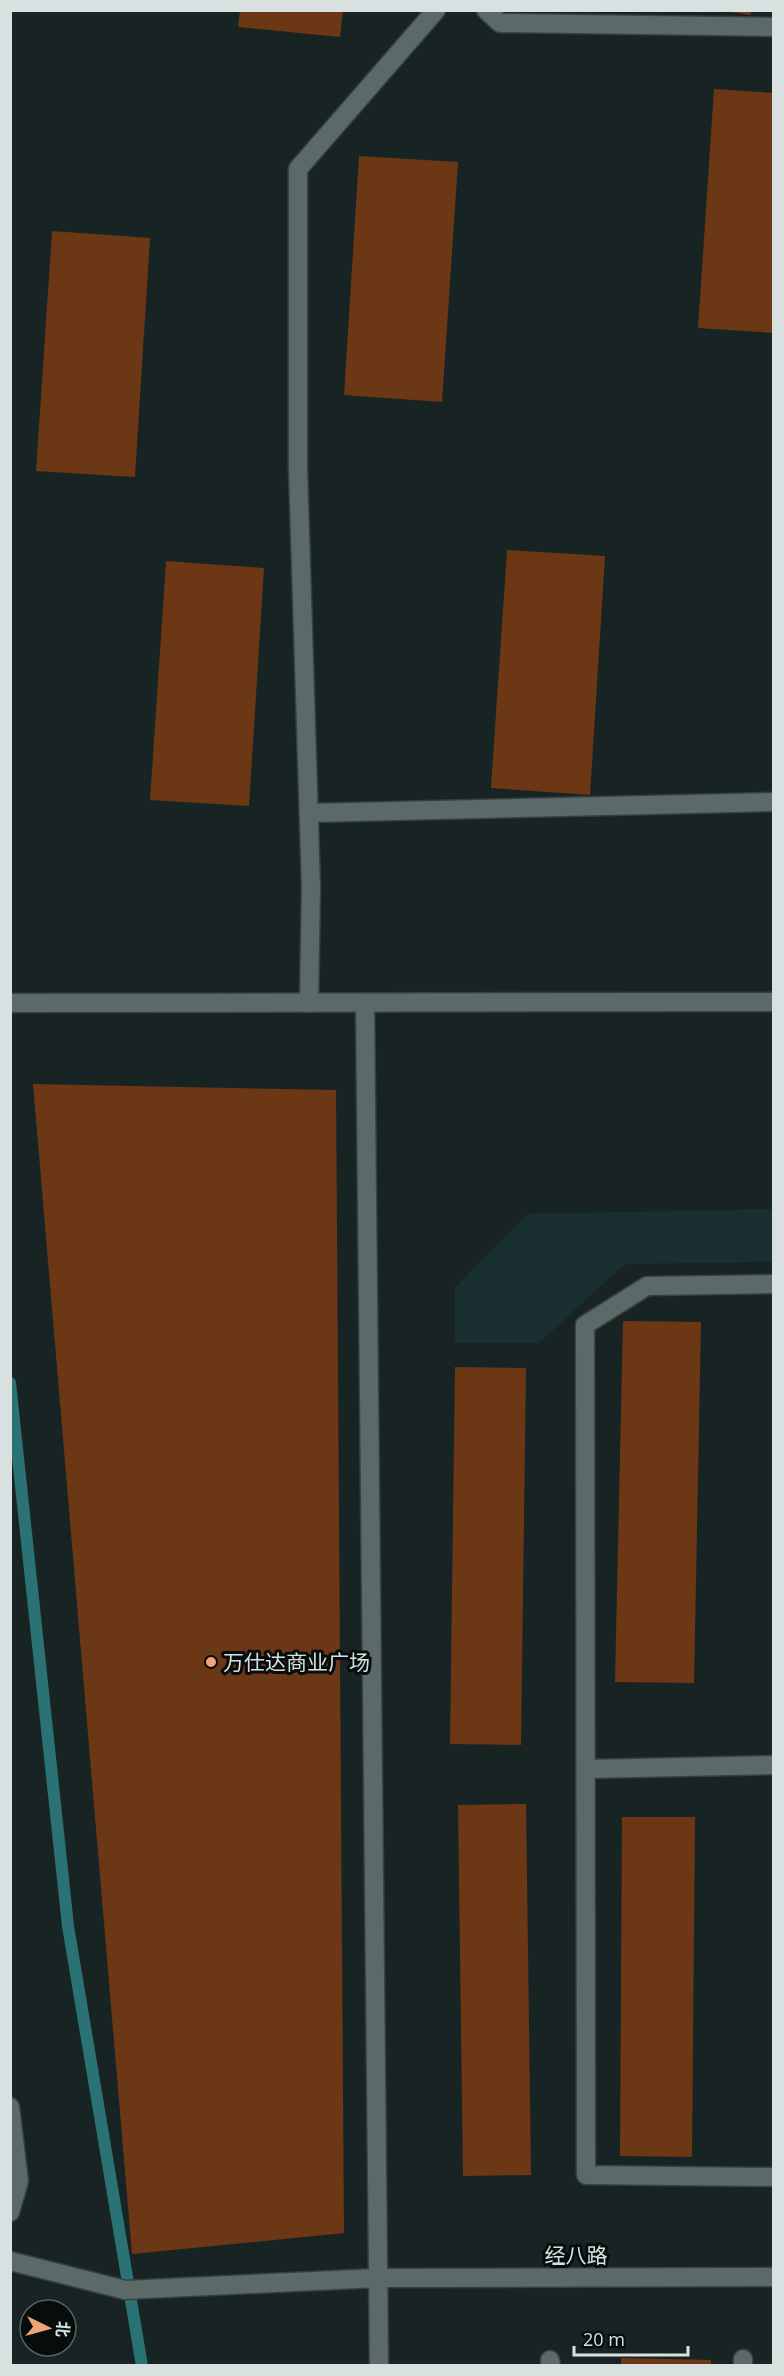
<svg xmlns="http://www.w3.org/2000/svg" width="784" height="2376" viewBox="0 0 784 2376" font-family="'Open Sans','Noto Sans SC',sans-serif">
	<style>
		.built { fill: #1a2f2f }
		.lines { fill: none; stroke-linecap: round; stroke-linejoin: round }
		.stream { stroke: #2a7273; stroke-width: 12 }
		.building { fill: #6c3715 }
		.minor-casing { stroke: #374040; stroke-width: 21 }
		.tertiary-casing { stroke: #374040; stroke-width: 21 }
		.minor { stroke: #5b6969; stroke-width: 18 }
		.tertiary { stroke: #5b6969; stroke-width: 18 }
		.poi-dot { fill: #f0a378; stroke: #070c0c; stroke-width: 2 }
		.labels { text-anchor: middle; dominant-baseline: central; stroke-width: 6; stroke-linejoin: round; paint-order: stroke }
		.poi-label { font-size: 21px; fill: #d8e0e0; stroke: #070c0c; text-anchor: start }
		.street-label { font-size: 21px; fill: #d8e0e0; stroke: #070c0c }
	</style>
	<rect width="100%" height="100%" fill="#182424"/>
	<path class="built" d="M 773,1209 L 773,1262 L 625,1264 L 539,1343 L 455,1343 L 455,1288 L 527,1214 Z"/>
	<g class="lines">
		<path class="stream" d="M 10,1383 L 68,1926 L 142,2366"/>
	</g>
	<g class="building">
		<path d="M 240,10 L 343,10 L 340,37 L 238,27 Z"/>
		<path d="M 716,10 L 751,10 L 751,15 Z"/>
		<path d="M 714,89 L 774,93 L 774,333 L 698,328 Z"/>
		<path d="M 359,156 L 458,162 L 442,402 L 344,395 Z"/>
		<path d="M 52,231 L 150,238 L 135,477 L 36,471 Z"/>
		<path d="M 507,550 L 605,556 L 590,795 L 491,788 Z"/>
		<path d="M 166,561 L 264,568 L 249,806 L 150,800 Z"/>
		<path d="M 33,1084 L 336,1090 L 344,2233 L 132,2254 Z"/>
		<path d="M 623,1321 L 701,1322 L 694,1683 L 615,1682 Z"/>
		<path d="M 455,1367 L 526,1368 L 521,1745 L 450,1744 Z"/>
		<path d="M 526,1804 L 531,2175 L 463,2176 L 458,1805 Z"/>
		<path d="M 622,1817 L 695,1817 L 692,2157 L 620,2156 Z"/>
		<path d="M 621,2358 L 711,2360 L 711,2366 L 621,2366 Z"/>
	</g>
	<g class="lines">
		<defs>
			<g id="minor">
				<path d="M 486,10 L 500,23 L 774,27"/>
				<path d="M 310,813 L 774,802"/>
				<path d="M 309,1003 L 311,887 L 298,469 L 298,169 L 436,10"/>
				<path d="M 774,1284 L 647,1286 L 585,1325 L 586,2175 L 774,2177"/>
				<path d="M 586,1769 L 774,1765"/>
				<path d="M 10,2107 L 19,2181 L 10,2212"/>
				<path d="M 10,2261 L 125,2290 L 378,2278 L 774,2277"/>
				<path d="M 743,2359 L 743,2366"/>
				<path d="M 550,2360 L 551,2366"/>
			</g>
			<g id="tertiary">
				<path d="M 10,1003 L 774,1002"/>
				<path d="M 365,1003 L 379,2366"/>
			</g>
		</defs>
		<use href="#minor" class="minor-casing"/>
		<use href="#tertiary" class="tertiary-casing"/>
		<use href="#minor" class="minor"/>
		<use href="#tertiary" class="tertiary"/>
	</g>
	<circle class="poi-dot" cx="211" cy="1662" r="6"/>
	<g class="labels">
		<g class="poi-label">
			<text x="223" y="1662">万仕达商业广场</text>
		</g>
		<g class="street-label">
			<text x="576" y="2255">经八路</text>
		</g>
	</g>
	<rect width="784" height="2376" fill="none" stroke="#d8e0e0" stroke-width="24"/>
	<g transform="translate(48 2328) rotate(95)"><circle r="28" fill="#070c0c" stroke="#5b6161" stroke-width="1.5"/>
	<path d="M0-4.5L10 22L0 15L-10 22Z" fill="#f0a378"/>
	<text y="-9" font-size="16" font-weight="bold" text-anchor="middle" fill="#d8e0e0">北</text>
	</g>
	<path d="M574 2346v9h114v-9" fill="none" stroke="#d8e0e0" stroke-width="3"/>
	<text x="583" y="2346" font-size="18" fill="#d8e0e0" stroke="#070c0c" stroke-width="4.5" paint-order="stroke">20 m</text>
</svg>
